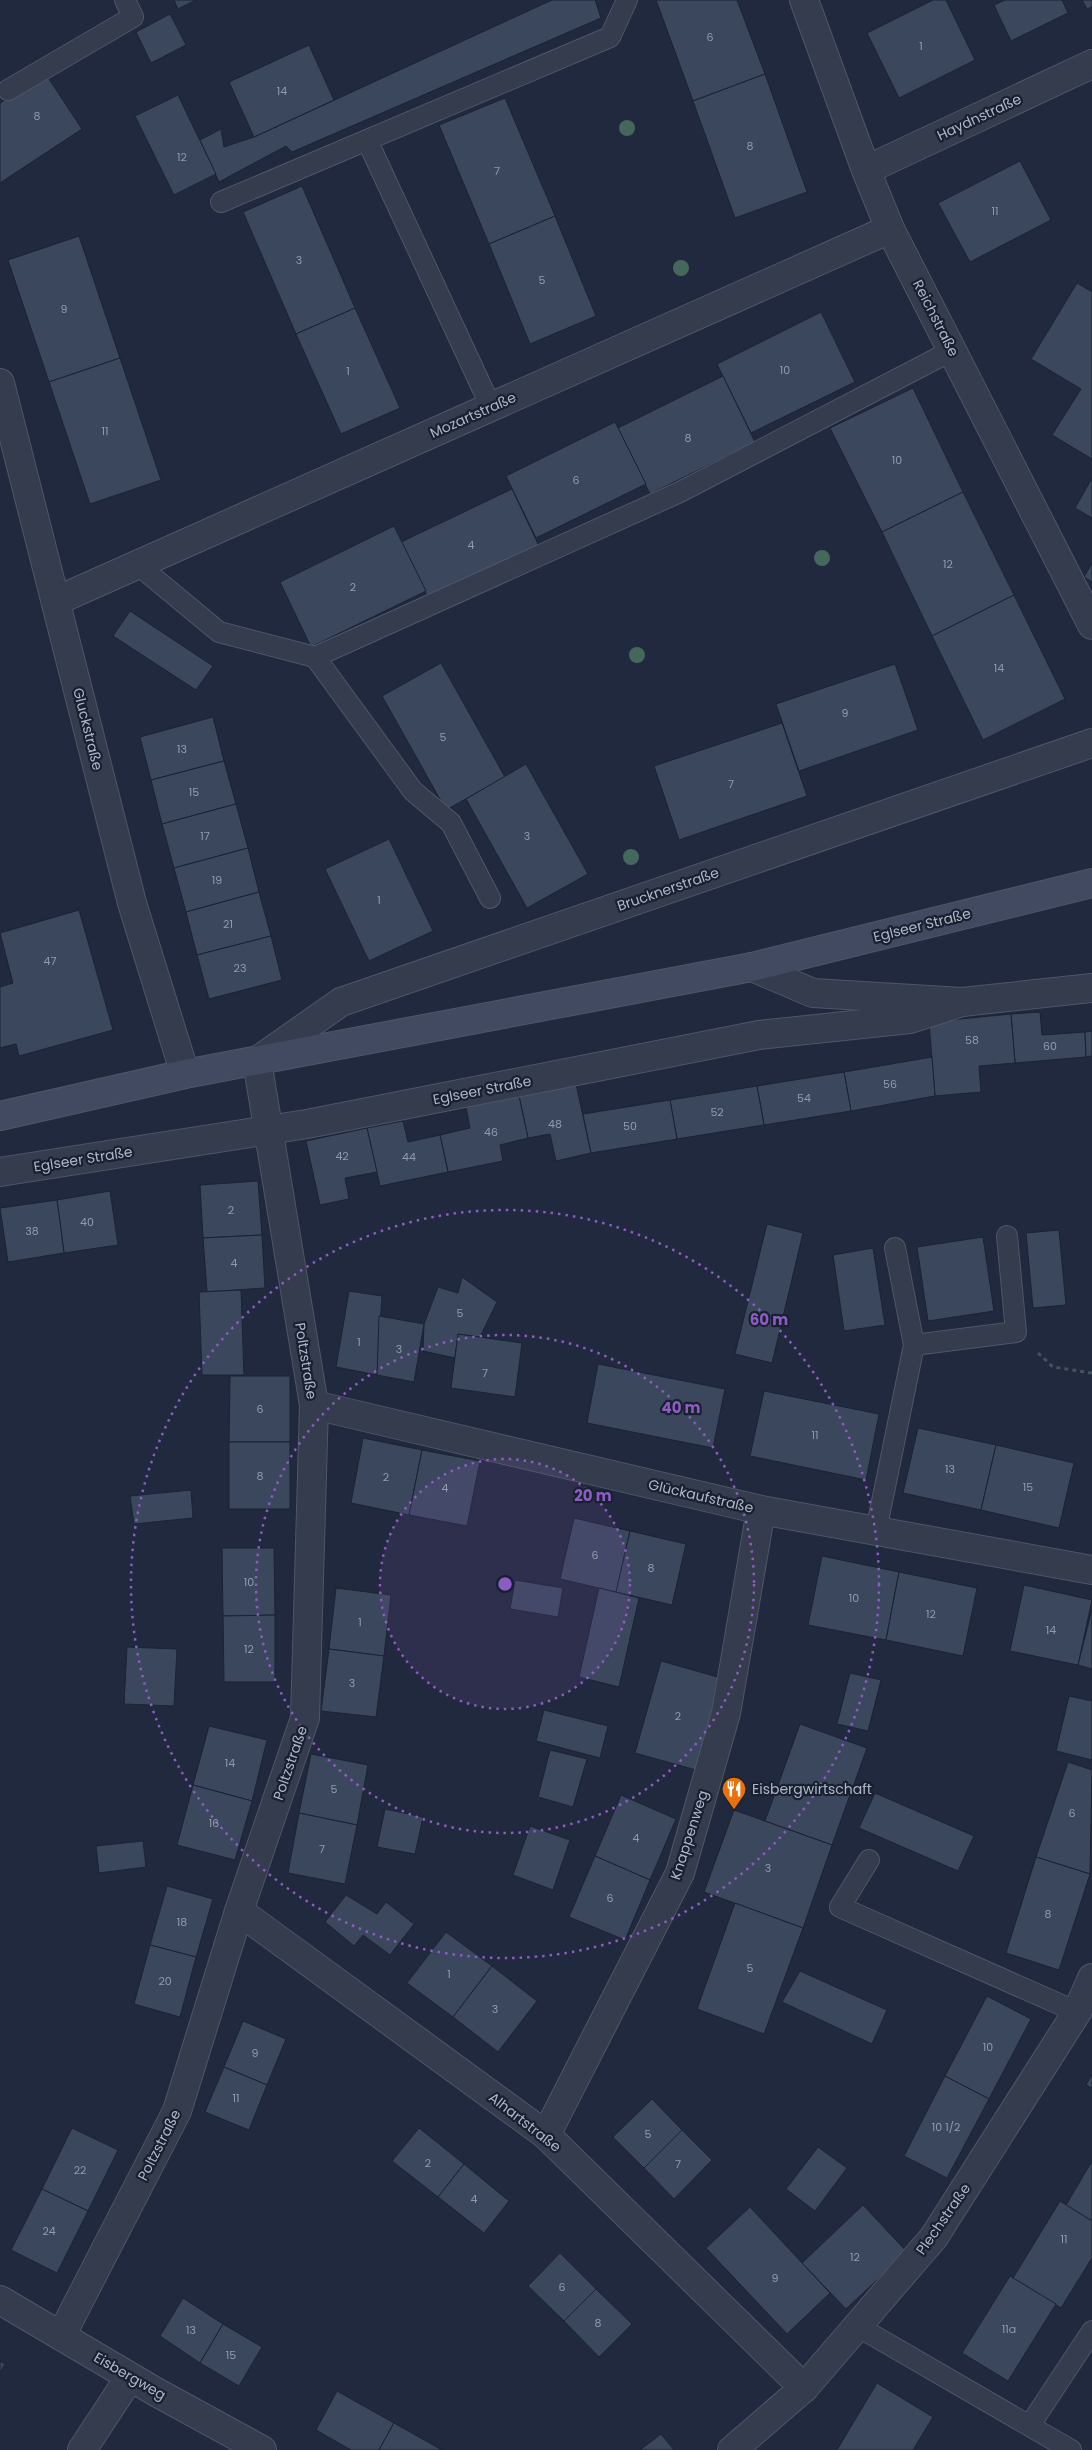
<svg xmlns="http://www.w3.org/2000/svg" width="1092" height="2450" viewBox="0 0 1092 2450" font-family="Poppins,sans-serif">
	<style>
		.building { fill: #3b475d; stroke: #1b2334 }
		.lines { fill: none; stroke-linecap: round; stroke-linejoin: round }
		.lane-casing { stroke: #4f5668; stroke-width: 22 }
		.street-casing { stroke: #4f5668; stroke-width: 30 }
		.secondary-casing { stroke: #4f5668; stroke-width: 30 }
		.path { stroke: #40555b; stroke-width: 3; stroke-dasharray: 4 4; stroke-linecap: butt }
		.lane { stroke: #343c4d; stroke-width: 20 }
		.street { stroke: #343c4d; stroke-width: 28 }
		.secondary { stroke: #414a60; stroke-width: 28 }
		.tree { fill: #45685c }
		.ring { fill: none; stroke: #8d5cc2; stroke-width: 2.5; stroke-dasharray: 2.5 5 }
		.labels { text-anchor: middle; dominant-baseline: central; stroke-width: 4.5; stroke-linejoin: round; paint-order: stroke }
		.number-label { font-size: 11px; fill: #929aae }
		.street-label { font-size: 14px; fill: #afb6c9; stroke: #192131 }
		.poi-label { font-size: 14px; fill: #afb6c9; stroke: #192131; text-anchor: start }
		.centre { fill: #8d5cc2; stroke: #192131; stroke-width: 2.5 }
		.ring-label { font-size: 15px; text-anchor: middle; font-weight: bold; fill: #8d5cc2; stroke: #192131; stroke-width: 4.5; stroke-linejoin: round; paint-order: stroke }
	</style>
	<rect width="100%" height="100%" fill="#20293d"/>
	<g class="building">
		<path d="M 174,0 L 196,0 L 178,9 Z"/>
		<path d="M 552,0 L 595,0 L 601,18 L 292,152 L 286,146 L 219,182 L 200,140 L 221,129 L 224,147 L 254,137 Z"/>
		<path d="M 656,0 L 737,0 L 765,74 L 693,101 Z"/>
		<path d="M 933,0 L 946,0 L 975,60 L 899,98 L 867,33 Z"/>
		<path d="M 1005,0 L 1062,0 L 1068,13 L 1011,41 L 994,5 Z"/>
		<path d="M 1082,0 L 1092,0 L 1092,7 L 1087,9 Z"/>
		<path d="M 170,14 L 186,45 L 151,63 L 136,32 Z"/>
		<path d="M 309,45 L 334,100 L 254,137 L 229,82 Z"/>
		<path d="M 45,73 L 82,129 L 0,183 L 0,103 Z"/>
		<path d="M 765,74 L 807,192 L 735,218 L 693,101 Z"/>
		<path d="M 178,95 L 216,174 L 174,195 L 135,116 Z"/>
		<path d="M 505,98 L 555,216 L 489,244 L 439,125 Z"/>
		<path d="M 1020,161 L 1051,220 L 970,262 L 938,203 Z"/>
		<path d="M 302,186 L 355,308 L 296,334 L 243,212 Z"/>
		<path d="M 555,216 L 596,316 L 530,344 L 489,244 Z"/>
		<path d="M 79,236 L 120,358 L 49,382 L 8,260 Z"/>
		<path d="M 1077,283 L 1092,292 L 1092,459 L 1052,435 L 1081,389 L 1031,359 Z"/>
		<path d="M 355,308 L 400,408 L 341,434 L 296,334 Z"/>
		<path d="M 821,312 L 855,382 L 751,433 L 717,364 Z"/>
		<path d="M 120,358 L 161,480 L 90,504 L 49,382 Z"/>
		<path d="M 723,376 L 755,442 L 650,494 L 618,428 Z"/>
		<path d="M 913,388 L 963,492 L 882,532 L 830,428 Z"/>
		<path d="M 615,422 L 646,484 L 536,538 L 506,476 Z"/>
		<path d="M 1092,478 L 1092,518 L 1075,508 Z"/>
		<path d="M 512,489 L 540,548 L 430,602 L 401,542 Z"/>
		<path d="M 963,492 L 1014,595 L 932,636 L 882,532 Z"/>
		<path d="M 394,526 L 426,591 L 311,647 L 280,582 Z"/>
		<path d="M 1092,563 L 1092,582 L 1084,577 Z"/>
		<path d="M 1014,595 L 1065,699 L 983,740 L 932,636 Z"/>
		<path d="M 130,611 L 213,666 L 196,690 L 113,636 Z"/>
		<path d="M 441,663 L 505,777 L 446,810 L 382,696 Z"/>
		<path d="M 895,664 L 918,730 L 799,771 L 776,704 Z"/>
		<path d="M 213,717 L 224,761 L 151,780 L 140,737 Z"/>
		<path d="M 782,723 L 807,796 L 679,840 L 654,766 Z"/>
		<path d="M 224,761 L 236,804 L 162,824 L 151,780 Z"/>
		<path d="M 526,764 L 588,874 L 527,908 L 466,799 Z"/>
		<path d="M 236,804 L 248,848 L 174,868 L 162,824 Z"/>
		<path d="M 389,839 L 433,931 L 369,961 L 325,869 Z"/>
		<path d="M 248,848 L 259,892 L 186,912 L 174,868 Z"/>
		<path d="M 259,892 L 271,936 L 197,955 L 186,912 Z"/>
		<path d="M 79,910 L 113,1030 L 19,1056 L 16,1044 L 0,1048 L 0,987 L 13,983 L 0,933 Z"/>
		<path d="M 271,936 L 282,980 L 209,999 L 197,955 Z"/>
		<path d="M 1040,1012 L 1042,1035 L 1085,1032 L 1086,1057 L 1015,1063 L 1011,1014 Z"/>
		<path d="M 1011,1014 L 1015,1063 L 979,1066 L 981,1092 L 935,1096 L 929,1022 Z"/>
		<path d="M 1092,1031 L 1092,1056 L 1086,1057 L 1085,1032 Z"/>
		<path d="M 932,1057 L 935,1096 L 851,1111 L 844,1072 Z"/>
		<path d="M 844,1072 L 851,1111 L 764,1125 L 757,1086 Z"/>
		<path d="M 576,1084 L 591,1153 L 556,1161 L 550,1134 L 528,1138 L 519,1096 Z"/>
		<path d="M 757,1086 L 764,1125 L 677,1139 L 670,1100 Z"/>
		<path d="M 519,1096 L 528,1138 L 500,1145 L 503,1161 L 448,1172 L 440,1135 L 470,1128 L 466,1107 Z"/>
		<path d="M 670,1100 L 677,1139 L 591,1153 L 583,1114 Z"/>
		<path d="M 403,1121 L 408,1142 L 440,1135 L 448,1172 L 380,1186 L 367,1128 Z"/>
		<path d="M 367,1128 L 377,1172 L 345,1178 L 349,1199 L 320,1205 L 306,1141 Z"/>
		<path d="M 258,1181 L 262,1235 L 203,1238 L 200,1185 Z"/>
		<path d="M 110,1191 L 118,1245 L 64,1253 L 57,1200 Z"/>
		<path d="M 57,1200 L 64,1253 L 8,1262 L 0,1208 Z"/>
		<path d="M 767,1224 L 803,1233 L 772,1363 L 735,1354 Z"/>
		<path d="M 1059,1230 L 1066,1305 L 1033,1308 L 1026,1233 Z"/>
		<path d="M 262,1235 L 265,1288 L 207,1292 L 203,1238 Z"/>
		<path d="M 983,1237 L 994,1311 L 928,1321 L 917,1247 Z"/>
		<path d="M 873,1248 L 885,1325 L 844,1331 L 833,1255 Z"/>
		<path d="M 462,1277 L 497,1302 L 480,1337 L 458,1334 L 455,1358 L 423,1351 L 424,1324 L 438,1287 L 458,1293 Z"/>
		<path d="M 241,1290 L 244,1375 L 202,1375 L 199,1292 Z"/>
		<path d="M 349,1291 L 382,1296 L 377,1375 L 336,1367 Z"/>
		<path d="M 379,1316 L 424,1324 L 414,1382 L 377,1375 Z"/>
		<path d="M 458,1334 L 522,1343 L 515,1397 L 451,1388 Z"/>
		<path d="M 598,1364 L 725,1389 L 713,1448 L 587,1423 Z"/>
		<path d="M 230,1376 L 290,1376 L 290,1442 L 229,1442 Z"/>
		<path d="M 764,1391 L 879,1414 L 866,1480 L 750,1456 Z"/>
		<path d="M 918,1428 L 996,1445 L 981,1510 L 903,1493 Z"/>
		<path d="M 363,1438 L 422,1450 L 409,1515 L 351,1503 Z"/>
		<rect x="229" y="1442" width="61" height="67"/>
		<path d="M 996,1445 L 1074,1463 L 1059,1528 L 981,1510 Z"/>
		<path d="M 422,1450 L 480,1461 L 467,1526 L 409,1515 Z"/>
		<path d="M 191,1490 L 193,1518 L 134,1524 L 130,1496 Z"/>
		<path d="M 574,1518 L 630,1531 L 616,1592 L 560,1579 Z"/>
		<path d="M 630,1531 L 686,1544 L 672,1605 L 616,1592 Z"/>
		<path d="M 222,1548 L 274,1548 L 275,1615 L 223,1616 Z"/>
		<path d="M 822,1556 L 899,1572 L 886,1640 L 808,1625 Z"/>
		<path d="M 899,1572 L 977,1588 L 963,1656 L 886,1640 Z"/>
		<path d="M 515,1580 L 563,1588 L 558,1617 L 510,1609 Z"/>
		<path d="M 1024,1585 L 1092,1600 L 1078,1665 L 1010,1651 Z"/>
		<path d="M 336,1588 L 391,1595 L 384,1656 L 329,1649 Z"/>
		<path d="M 599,1588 L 639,1598 L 619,1687 L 579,1677 Z"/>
		<path d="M 1092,1609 L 1092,1669 L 1078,1665 Z"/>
		<path d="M 275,1615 L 275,1682 L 224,1682 L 223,1616 Z"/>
		<path d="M 127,1647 L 177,1649 L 174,1706 L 124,1704 Z"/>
		<path d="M 329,1649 L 384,1656 L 376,1717 L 321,1711 Z"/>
		<path d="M 661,1661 L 721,1678 L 696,1770 L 635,1753 Z"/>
		<path d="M 850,1673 L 881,1680 L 868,1731 L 837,1724 Z"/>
		<path d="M 1069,1696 L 1092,1701 L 1092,1760 L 1056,1751 Z"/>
		<path d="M 544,1710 L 608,1726 L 600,1758 L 536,1741 Z"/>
		<path d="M 800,1724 L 867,1748 L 832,1845 L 765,1821 Z"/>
		<path d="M 209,1726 L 267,1740 L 252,1801 L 193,1785 Z"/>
		<path d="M 550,1750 L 587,1759 L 573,1807 L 538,1797 Z"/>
		<path d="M 311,1754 L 368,1765 L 357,1825 L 299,1813 Z"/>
		<path d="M 1068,1762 L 1092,1770 L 1090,1874 L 1036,1857 Z"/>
		<path d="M 193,1785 L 252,1801 L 235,1860 L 177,1845 Z"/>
		<path d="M 875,1793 L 974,1836 L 958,1871 L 859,1828 Z"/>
		<path d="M 621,1795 L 676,1819 L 650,1880 L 595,1856 Z"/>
		<path d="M 385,1809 L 423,1817 L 415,1854 L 377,1847 Z"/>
		<path d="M 734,1810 L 832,1845 L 803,1928 L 704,1892 Z"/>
		<path d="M 299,1813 L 357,1825 L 345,1884 L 288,1873 Z"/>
		<path d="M 530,1826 L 570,1840 L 553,1890 L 513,1875 Z"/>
		<path d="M 143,1841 L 146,1867 L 99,1873 L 96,1846 Z"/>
		<path d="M 595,1856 L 650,1880 L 625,1940 L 569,1917 Z"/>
		<path d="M 1036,1857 L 1090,1874 L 1059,1970 L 1006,1953 Z"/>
		<path d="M 167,1886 L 213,1899 L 196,1957 L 150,1945 Z"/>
		<path d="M 346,1895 L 377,1914 L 386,1902 L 414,1924 L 390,1955 L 363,1935 L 354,1946 L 325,1922 Z"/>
		<path d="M 735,1903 L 803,1928 L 764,2034 L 697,2009 Z"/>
		<path d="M 446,1932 L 492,1966 L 453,2017 L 407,1983 Z"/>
		<path d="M 150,1945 L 196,1957 L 180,2017 L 134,2004 Z"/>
		<path d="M 492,1966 L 537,2001 L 498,2052 L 453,2017 Z"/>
		<path d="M 800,1971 L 887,2010 L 872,2044 L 782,2002 Z"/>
		<path d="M 987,1996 L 1031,2019 L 989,2099 L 945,2076 Z"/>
		<path d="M 243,2021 L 286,2039 L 267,2085 L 224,2067 Z"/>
		<path d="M 224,2067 L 267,2085 L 249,2130 L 205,2112 Z"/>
		<path d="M 1092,2074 L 1092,2088 L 1086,2085 Z"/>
		<path d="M 945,2076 L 989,2099 L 947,2178 L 904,2156 Z"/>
		<path d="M 652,2099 L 682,2130 L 644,2168 L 613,2137 Z"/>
		<path d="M 72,2128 L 118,2150 L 88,2211 L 42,2189 Z"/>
		<path d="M 419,2128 L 464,2164 L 438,2197 L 392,2161 Z"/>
		<path d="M 682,2130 L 712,2160 L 674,2199 L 644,2168 Z"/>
		<path d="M 818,2147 L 847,2168 L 815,2211 L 786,2189 Z"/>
		<path d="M 1092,2161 L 1092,2221 L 1066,2205 Z"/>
		<path d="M 464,2164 L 509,2201 L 484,2233 L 438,2197 Z"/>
		<path d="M 42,2189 L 88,2211 L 57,2273 L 11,2250 Z"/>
		<path d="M 1060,2201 L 1092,2221 L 1092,2258 L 1061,2308 L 1013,2278 Z"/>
		<path d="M 863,2205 L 907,2252 L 846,2309 L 802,2263 Z"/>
		<path d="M 750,2207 L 830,2293 L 787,2334 L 706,2248 Z"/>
		<path d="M 560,2253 L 596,2289 L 564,2321 L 528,2286 Z"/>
		<path d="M 1010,2276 L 1056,2304 L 1008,2381 L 962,2353 Z"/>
		<path d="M 596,2289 L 632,2324 L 599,2357 L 564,2321 Z"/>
		<path d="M 183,2298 L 223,2324 L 200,2363 L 160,2336 Z"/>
		<path d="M 223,2324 L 262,2347 L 239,2386 L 200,2363 Z"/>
		<path d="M 0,2361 L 5,2364 L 0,2373 Z"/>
		<path d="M 877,2383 L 933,2417 L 913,2450 L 837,2450 Z"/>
		<path d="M 337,2391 L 394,2423 L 379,2450 L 351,2450 L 316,2430 Z"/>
		<path d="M 394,2423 L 442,2450 L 379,2450 Z"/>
		<path d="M 661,2434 L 674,2450 L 640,2450 Z"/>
	</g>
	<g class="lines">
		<defs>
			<g id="lane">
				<path d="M 8,90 L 133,17 L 125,0"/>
				<path d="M 367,140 L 491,407"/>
				<path d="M 221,202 L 610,37 L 627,0"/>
				<path d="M 137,564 L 219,632 L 315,657 L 680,492 L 953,350"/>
				<path d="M 315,657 L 413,791 L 451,823 L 490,898"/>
				<path d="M 914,1345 L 1016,1332 L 1007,1236"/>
				<path d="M 876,1531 L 914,1345 L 895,1248"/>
				<path d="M 869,1860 L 840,1907 L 1077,2012"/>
				<path d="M 857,2326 L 1071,2450"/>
				<path d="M 1030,2425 L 1092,2331"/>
			</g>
			<g id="street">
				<path d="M 804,0 L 866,170 L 890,229 L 1092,625"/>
				<path d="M 866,170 L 1092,64"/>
				<path d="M 0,383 L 132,903 L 185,1074"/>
				<path d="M 56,601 L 890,229"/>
				<path d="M 752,967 L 813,993 L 962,1002 L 1092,988"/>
				<path d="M 0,1172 L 307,1124 L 759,1035 L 910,1019 L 962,1002"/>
				<path d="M 314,1405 L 761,1510 L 1092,1570"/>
				<path d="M 239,1911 L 546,2135 L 804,2388"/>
				<path d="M 546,2135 L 680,1873 L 726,1713 L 761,1510"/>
				<path d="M 0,2300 L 156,2392 L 262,2450"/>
				<path d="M 61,2336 L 177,2111 L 239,1911 L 305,1718 L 314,1405 L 257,1061 L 341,1002 L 1092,743"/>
				<path d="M 82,2450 L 130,2377"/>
				<path d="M 732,2450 L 804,2388 L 934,2237 L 1077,2012 L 1092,1978"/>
			</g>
			<path id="secondary" d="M 0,1116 L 185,1074 L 752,967 L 1092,883"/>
		</defs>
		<use href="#lane" class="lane-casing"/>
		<use href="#street" class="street-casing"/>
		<use href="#secondary" class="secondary-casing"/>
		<path class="path" d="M 1038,1353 L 1053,1367 L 1092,1373"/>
		<use href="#lane" class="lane"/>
		<use href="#street" class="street"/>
		<use href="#secondary" class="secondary"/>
	</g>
	<g class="tree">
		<circle cx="627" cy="128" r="8"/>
		<circle cx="681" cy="268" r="8"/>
		<circle cx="822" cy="558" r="8"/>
		<circle cx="637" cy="655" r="8"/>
		<circle cx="631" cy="857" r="8"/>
	</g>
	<circle cx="505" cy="1584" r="125" fill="#8d5cc2" fill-opacity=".12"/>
	<g class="ring">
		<circle cx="505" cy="1584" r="125"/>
		<circle cx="505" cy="1584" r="249"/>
		<circle cx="505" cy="1584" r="374"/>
	</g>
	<defs>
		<symbol id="restaurant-pin" viewBox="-11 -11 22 30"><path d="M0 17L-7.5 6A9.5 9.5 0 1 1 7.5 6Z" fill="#e8710a" stroke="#192131"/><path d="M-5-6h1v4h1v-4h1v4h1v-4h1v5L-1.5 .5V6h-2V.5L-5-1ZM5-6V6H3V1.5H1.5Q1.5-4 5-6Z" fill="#fff"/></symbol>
	</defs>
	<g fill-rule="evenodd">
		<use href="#restaurant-pin" x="720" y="1775" width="28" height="38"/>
	</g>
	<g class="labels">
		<g class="number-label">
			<text x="710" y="37">6</text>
			<text x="921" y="46">1</text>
			<text x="282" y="91">14</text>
			<text x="37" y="116">8</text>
			<text x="750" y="146">8</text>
			<text x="182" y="157">12</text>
			<text x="497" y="171">7</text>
			<text x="995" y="211">11</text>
			<text x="299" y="260">3</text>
			<text x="542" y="280">5</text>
			<text x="64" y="309">9</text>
			<text x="785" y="370">10</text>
			<text x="348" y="371">1</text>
			<text x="105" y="431">11</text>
			<text x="688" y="438">8</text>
			<text x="897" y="460">10</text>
			<text x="576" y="480">6</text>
			<text x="471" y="545">4</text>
			<text x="948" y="564">12</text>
			<text x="353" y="587">2</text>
			<text x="999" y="668">14</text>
			<text x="845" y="713">9</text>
			<text x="443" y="737">5</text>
			<text x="182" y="749">13</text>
			<text x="731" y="784">7</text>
			<text x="194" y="792">15</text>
			<text x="205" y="836">17</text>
			<text x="527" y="836">3</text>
			<text x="217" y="880">19</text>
			<text x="379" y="900">1</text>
			<text x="228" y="924">21</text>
			<text x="50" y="961">47</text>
			<text x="240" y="968">23</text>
			<text x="972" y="1040">58</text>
			<text x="1050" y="1046">60</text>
			<text x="890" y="1084">56</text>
			<text x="804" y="1098">54</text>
			<text x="717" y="1112">52</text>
			<text x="555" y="1124">48</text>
			<text x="630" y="1126">50</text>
			<text x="491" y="1132">46</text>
			<text x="342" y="1156">42</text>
			<text x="409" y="1157">44</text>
			<text x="231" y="1210">2</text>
			<text x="87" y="1222">40</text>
			<text x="32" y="1231">38</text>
			<text x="234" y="1263">4</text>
			<text x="460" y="1313">5</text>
			<text x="359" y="1342">1</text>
			<text x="399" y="1349">3</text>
			<text x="485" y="1373">7</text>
			<text x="260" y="1409">6</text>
			<text x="815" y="1435">11</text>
			<text x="950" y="1469">13</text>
			<text x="260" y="1476">8</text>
			<text x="386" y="1477">2</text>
			<text x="1028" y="1487">15</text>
			<text x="445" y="1488">4</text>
			<text x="595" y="1555">6</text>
			<text x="651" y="1568">8</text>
			<text x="249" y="1582">10</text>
			<text x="854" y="1598">10</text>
			<text x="931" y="1614">12</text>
			<text x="360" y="1622">1</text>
			<text x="1051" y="1630">14</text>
			<text x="249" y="1649">12</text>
			<text x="352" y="1683">3</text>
			<text x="678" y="1716">2</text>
			<text x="230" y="1763">14</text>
			<text x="334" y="1789">5</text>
			<text x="1072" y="1813">6</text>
			<text x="214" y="1823">16</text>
			<text x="636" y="1838">4</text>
			<text x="322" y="1849">7</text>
			<text x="768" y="1868">3</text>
			<text x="610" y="1898">6</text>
			<text x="1048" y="1914">8</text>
			<text x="182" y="1922">18</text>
			<text x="750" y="1968">5</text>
			<text x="449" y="1974">1</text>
			<text x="165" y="1981">20</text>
			<text x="495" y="2009">3</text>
			<text x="988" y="2047">10</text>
			<text x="255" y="2053">9</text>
			<text x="236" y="2098">11</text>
			<text x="946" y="2127">10 1/2</text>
			<text x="648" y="2134">5</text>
			<text x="428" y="2163">2</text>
			<text x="678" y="2164">7</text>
			<text x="80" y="2170">22</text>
			<text x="474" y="2199">4</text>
			<text x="49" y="2231">24</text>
			<text x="1064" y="2239">11</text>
			<text x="855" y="2257">12</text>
			<text x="775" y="2278">9</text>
			<text x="562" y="2287">6</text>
			<text x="598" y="2323">8</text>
			<text x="1009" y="2329">11a</text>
			<text x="191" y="2330">13</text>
			<text x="231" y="2355">15</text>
		</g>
		<g class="street-label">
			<text transform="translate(979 117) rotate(-25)">Haydnstraße</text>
			<text transform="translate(936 318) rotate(63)">Reichstraße</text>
			<text transform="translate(473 415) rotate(-24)">Mozartstraße</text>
			<text transform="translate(88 729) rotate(76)">Gluckstraße</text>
			<text transform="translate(668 889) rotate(-19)">Brucknerstraße</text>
			<text transform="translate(922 925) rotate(-14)">Eglseer Straße</text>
			<text transform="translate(482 1090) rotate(-11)">Eglseer Straße</text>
			<text transform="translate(83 1159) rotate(-9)">Eglseer Straße</text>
			<text transform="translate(306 1361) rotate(81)">Poltzstraße</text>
			<text transform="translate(701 1496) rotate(13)">Glückaufstraße</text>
			<text transform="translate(290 1763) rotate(-71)">Poltzstraße</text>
			<text transform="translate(689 1835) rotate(-72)">Knappenweg</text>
			<text transform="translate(525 2122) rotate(38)">Alhartstraße</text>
			<text transform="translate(159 2145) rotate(-63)">Poltzstraße</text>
			<text transform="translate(943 2219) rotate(-55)">Plechstraße</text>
			<text transform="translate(130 2376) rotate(30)">Eisbergweg</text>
		</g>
		<g class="poi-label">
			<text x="752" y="1789">Eisbergwirtschaft</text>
		</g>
	</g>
	<circle cx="505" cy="1584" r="8" class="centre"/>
	<g class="ring-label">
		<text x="769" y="1325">60 m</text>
		<text x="681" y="1413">40 m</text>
		<text x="593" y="1501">20 m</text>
	</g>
</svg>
